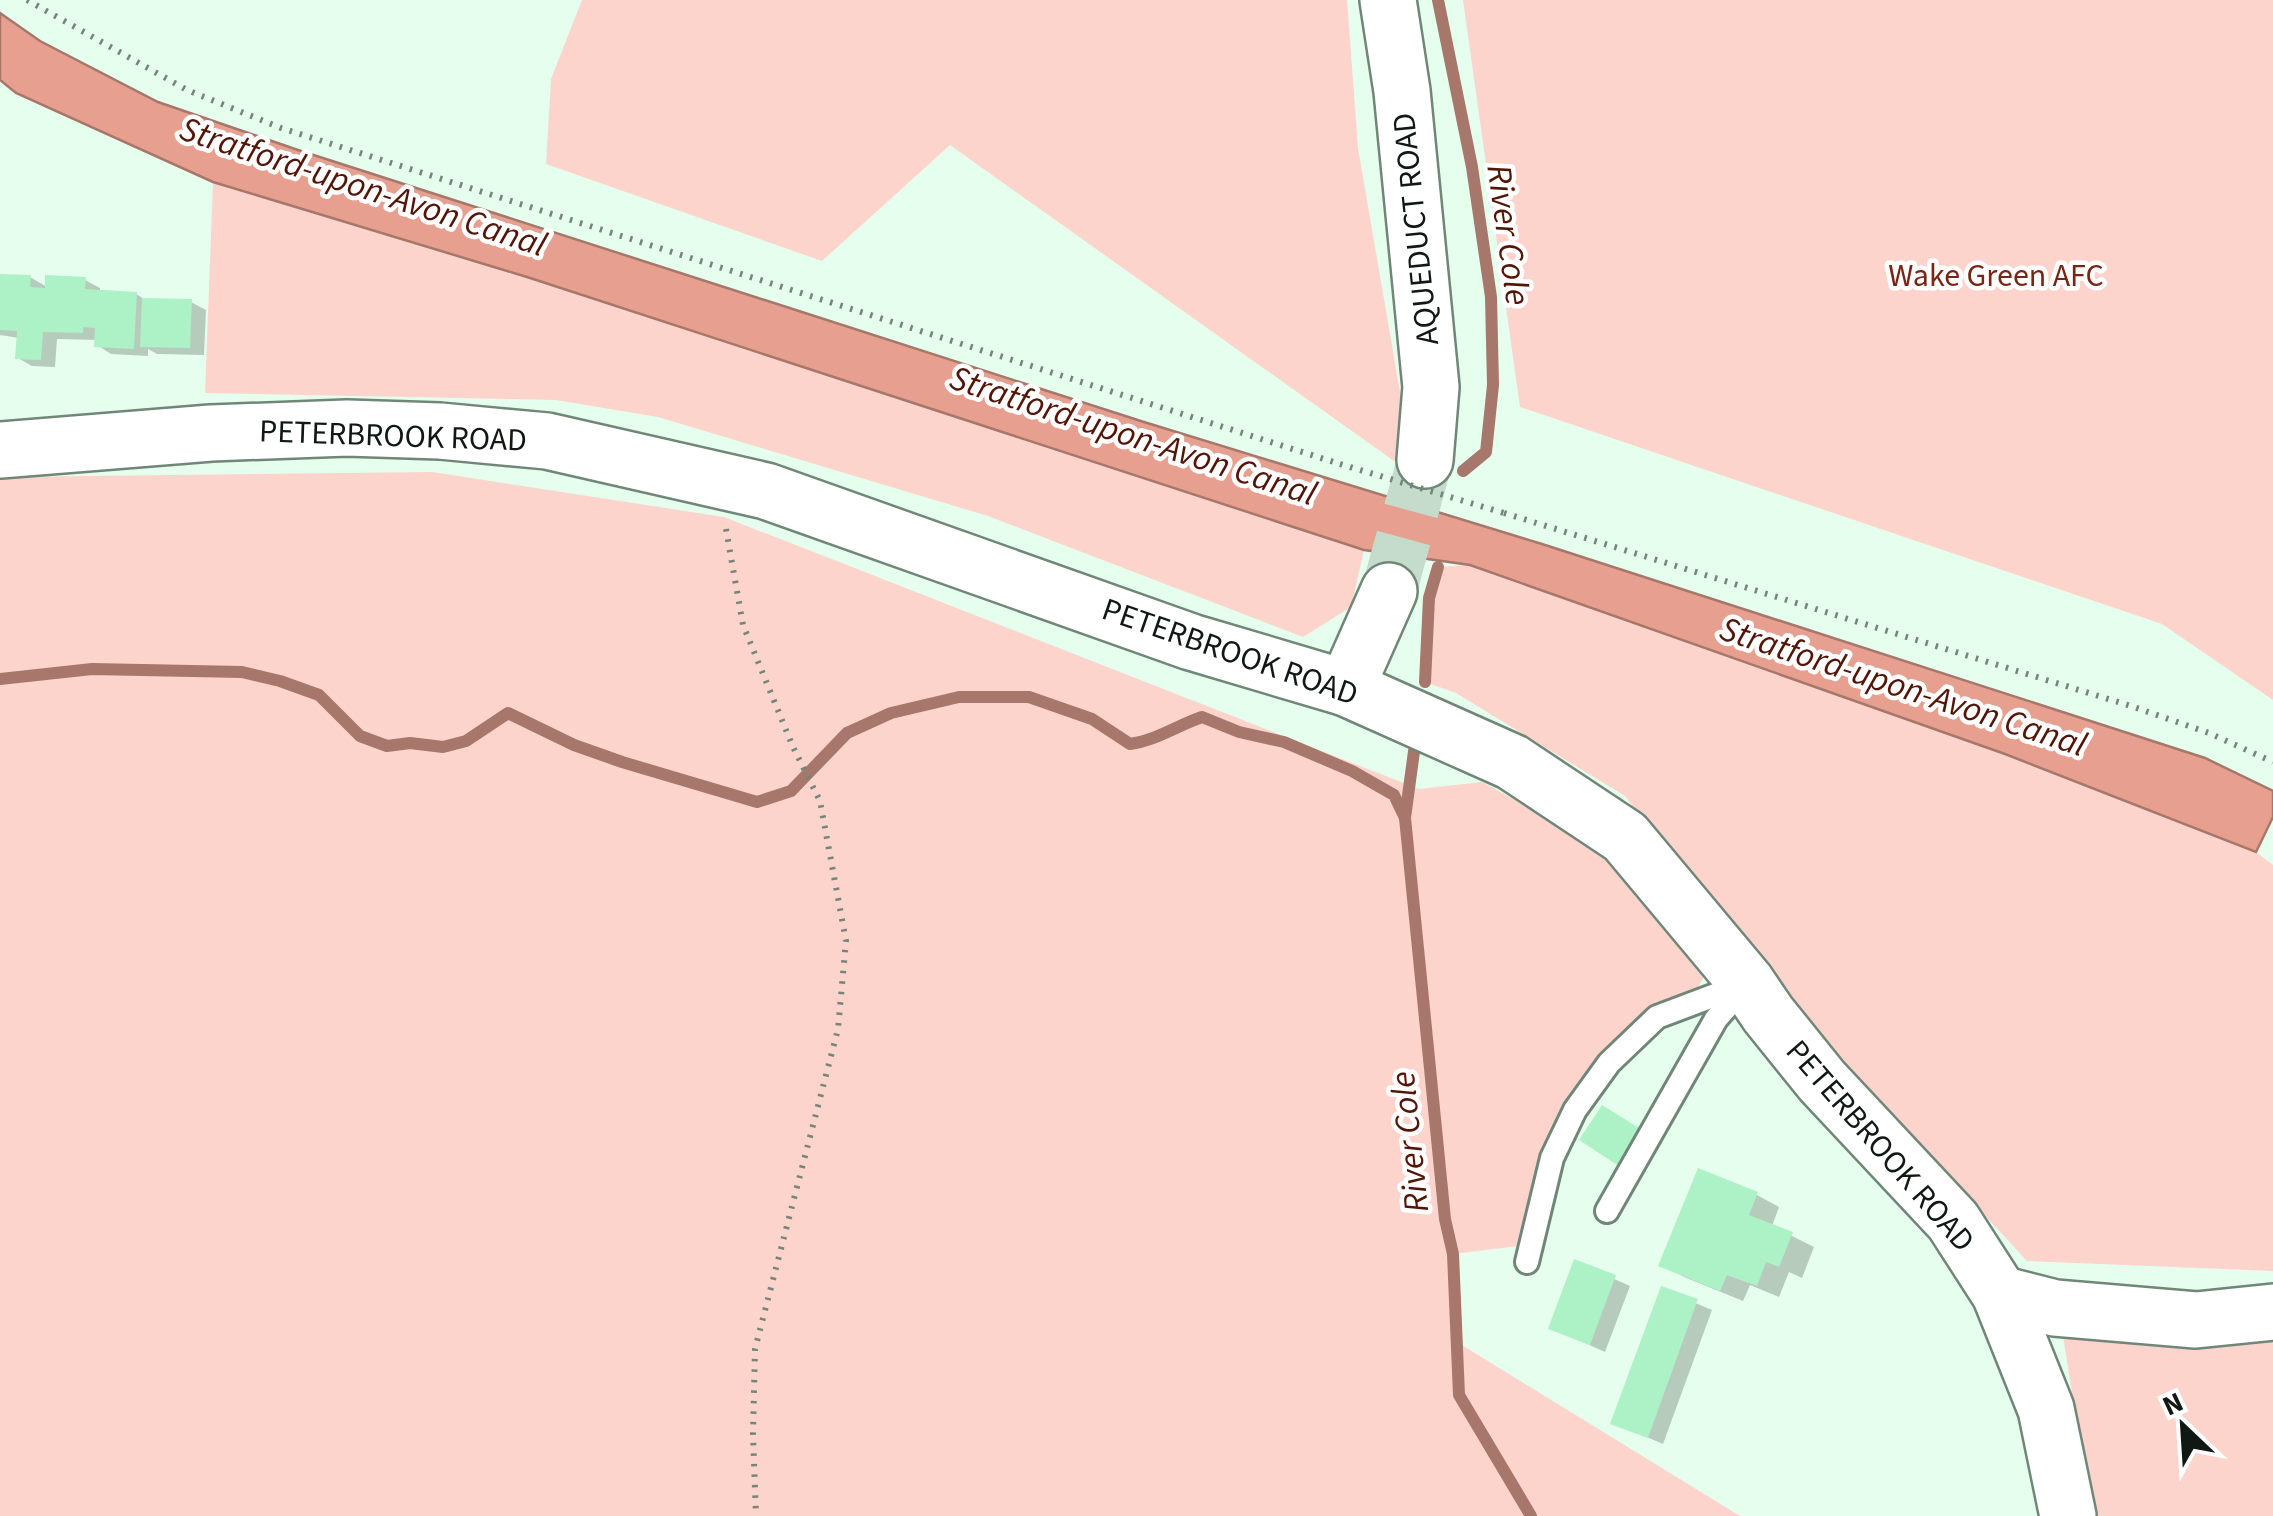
<svg xmlns="http://www.w3.org/2000/svg" width="2273" height="1516" viewBox="0 0 2273 1516" font-family="'Source Sans 3',sans-serif">
	<style>
		.green { fill: #fcd4cb }
		.water { fill: #e7a08f; stroke: #a6776a; stroke-width: 2.5 }
		.shadow { fill: #0003 }
		.lines { fill: none; stroke-linecap: round; stroke-linejoin: round }
		.stream { stroke: #a6776a; stroke-width: 12 }
		.building { fill: #adf1c6 }
		.secondary-tunnel { stroke: #c5dccc; stroke-width: 55; stroke-dasharray: 55 28; stroke-linecap: butt }
		.lane-casing { stroke: #708778; stroke-width: 28 }
		.secondary-casing { stroke: #708778; stroke-width: 60 }
		.path { stroke: #75857b; stroke-width: 6; stroke-dasharray: 2.5 8; stroke-linecap: butt }
		.lane { stroke: #fff; stroke-width: 22 }
		.secondary { stroke: #fff; stroke-width: 55 }
		.path-bridge { stroke: #75857b; stroke-width: 6; stroke-dasharray: 2.5 8; stroke-linecap: butt }
		.labels { text-anchor: middle; dominant-baseline: central; stroke-width: 9; stroke-linejoin: round; paint-order: stroke }
		.street-label { font-size: 32px; fill: #101813; stroke: #fff }
		.park-label { font-size: 32px; fill: #782513; stroke: #fff }
		.water-label { font-size: 35px; font-style: italic; fill: #541507; stroke: #fff }
	</style>
	<rect width="100%" height="100%" fill="#e5feed"/>
	<g class="green">
		<path d="M 582,0 L 1347,0 L 1358,148 L 1411,456 L 1394,461 L 950,145 L 822,261 L 546,164 L 551,79 Z"/>
		<path d="M 1463,0 L 2273,0 L 2273,700 L 2162,624 L 1520,407 Z"/>
		<path d="M 213,182 L 527,277 L 1364,550 L 1351,607 L 1303,637 L 988,516 L 658,417 L 556,400 L 205,393 Z"/>
		<path d="M 432,472 L 724,517 L 1419,789 L 1482,782 L 1563,826 L 1630,877 L 1704,976 L 1686,1010 L 1600,1082 L 1557,1160 L 1535,1244 L 1453,1254 L 1457,1342 L 1740,1516 L 0,1516 L 0,477 Z"/>
		<path d="M 1470,565 L 2005,754 L 2256,852 L 2273,865 L 2273,1271 L 2027,1261 L 1775,989 L 1625,796 L 1456,693 L 1425,682 L 1429,598 L 1438,567 Z"/>
		<path d="M 2273,1333 L 2273,1516 L 2087,1516 L 2085,1474 L 2063,1336 Z"/>
	</g>
	<path class="water" d="M 0,13 L 40,41 L 158,102 L 298,150 L 1144,422 L 1542,544 L 2205,758 L 2273,791 L 2273,817 L 2256,852 L 2005,754 L 1470,565 L 1364,550 L 527,277 L 213,182 L 16,93 L 0,80 Z"/>
	<g class="shadow">
		<path d="M 0,244 L 0,276 L 30,277 L 47,287 L 85,280 L 100,288 L 100,292 L 136,294 L 146,300 L 191,302 L 206,310 L 204,355 L 157,354 L 148,349 L 148,356 L 111,354 L 97,345 L 97,340 L 57,339 L 55,367 L 32,366 L 18,358 L 19,338 L 0,335 Z"/>
		<path d="M 1700,1171 L 1757,1195 L 1779,1207 L 1772,1226 L 1814,1247 L 1802,1278 L 1789,1272 L 1779,1297 L 1750,1285 L 1743,1301 L 1684,1277 L 1662,1264 Z"/>
		<path d="M 1576,1262 L 1630,1286 L 1605,1352 L 1551,1328 Z"/>
		<path d="M 1662,1289 L 1712,1310 L 1663,1444 L 1614,1423 Z"/>
	</g>
	<g class="lines">
		<g class="stream">
			<path d="M 1438,0 L 1472,167 L 1491,297 L 1493,385 L 1486,452 L 1463,471"/>
			<path d="M 0,679 L 92,669 L 242,672 L 280,681 L 319,695 L 360,736 L 387,746 L 410,743 L 443,747 L 466,741 L 508,713 L 574,745 L 622,762 L 757,802 L 791,791 L 847,733 L 891,713 L 959,697 L 1029,697 L 1092,719 L 1130,744 C 1157,740 1176,726 1202,717 L 1239,732 L 1284,742 L 1352,771 L 1394,795 L 1405,818"/>
			<path d="M 1425,682 L 1429,598 L 1438,567"/>
			<path d="M 1415,744 L 1405,818 L 1445,1219 L 1453,1254 L 1459,1395 L 1531,1516"/>
		</g>
	</g>
	<g class="building">
		<path d="M 0,274 L 31,275 L 30,287 L 45,288 L 45,275 L 86,277 L 85,289 L 137,292 L 134,349 L 94,347 L 95,328 L 83,327 L 83,333 L 43,332 L 41,360 L 15,359 L 17,331 L 0,330 Z"/>
		<path d="M 142,298 L 192,299 L 190,348 L 140,347 Z"/>
		<path d="M 1602,1105 L 1642,1130 L 1619,1166 L 1579,1140 Z"/>
		<path d="M 1698,1168 L 1758,1192 L 1749,1215 L 1793,1232 L 1779,1267 L 1766,1262 L 1757,1286 L 1727,1275 L 1720,1291 L 1658,1266 Z"/>
		<path d="M 1574,1259 L 1616,1275 L 1590,1345 L 1548,1329 Z"/>
		<path d="M 1661,1286 L 1698,1299 L 1648,1438 L 1610,1424 Z"/>
	</g>
	<g class="lines">
		<path class="secondary-tunnel" d="M 1389,591 L 1425,460"/>
		<defs>
			<g id="lane">
				<path d="M 1607,1211 L 1716,1019 L 1745,986"/>
				<path d="M 1527,1262 L 1552,1158 L 1575,1110 L 1609,1063 L 1657,1017 L 1747,983"/>
			</g>
			<g id="secondary">
				<path d="M 1388,0 L 1402,91 L 1431,387 L 1425,460"/>
				<path d="M 0,450 L 211,433 L 347,428 L 440,431 L 547,441 L 766,491 L 1191,642 L 1346,688 L 1512,762 L 1625,837 L 1747,983 L 1768,1014 L 1822,1081 L 1953,1221 L 2000,1294 L 2046,1409 L 2068,1516"/>
				<path d="M 1346,688 L 1389,591"/>
				<path d="M 2000,1294 L 2055,1308 L 2196,1320 L 2273,1312"/>
			</g>
		</defs>
		<use href="#lane" class="lane-casing"/>
		<use href="#secondary" class="secondary-casing"/>
		<g class="path">
			<path d="M 27,0 L 187,90 L 281,128 L 1340,464"/>
			<path d="M 1504,513 L 2131,706 L 2209,733 L 2273,762"/>
			<path d="M 726,529 L 743,625 L 793,747 L 820,801 L 846,941 L 838,1029 L 755,1349 L 753,1434 L 756,1516"/>
		</g>
		<use href="#lane" class="lane"/>
		<use href="#secondary" class="secondary"/>
		<path class="path-bridge" d="M 1340,464 L 1504,513"/>
	</g>
	<g class="labels">
		<g class="street-label">
			<text transform="translate(1416 229) rotate(-96)">AQUEDUCT ROAD</text>
			<text transform="translate(393 436) rotate(2)">PETERBROOK ROAD</text>
			<text transform="translate(1230 652) rotate(19)">PETERBROOK ROAD</text>
			<text transform="translate(1880 1146) rotate(49)">PETERBROOK ROAD</text>
		</g>
		<g class="park-label">
			<text x="1996" y="276">Wake Green AFC</text>
		</g>
		<g class="water-label">
			<text transform="translate(363 187) rotate(18)">Stratford-upon-Avon Canal</text>
			<text transform="translate(1508 235) rotate(82)">River Cole</text>
			<text transform="translate(1133 436) rotate(18)">Stratford-upon-Avon Canal</text>
			<text transform="translate(1903 687) rotate(18)">Stratford-upon-Avon Canal</text>
			<text transform="translate(1410 1142) rotate(-96)">River Cole</text>
		</g>
	</g>
	<g transform="translate(2183 1426) rotate(335)" stroke="#ffffff" stroke-width="8" paint-order="stroke">
	<path d="M0-8L18 38L0 25L-18 38Z" fill="#101813"/>
	<text y="-15" font-size="28" font-weight="bold" text-anchor="middle" fill="#101813">N</text>
	</g>
</svg>
